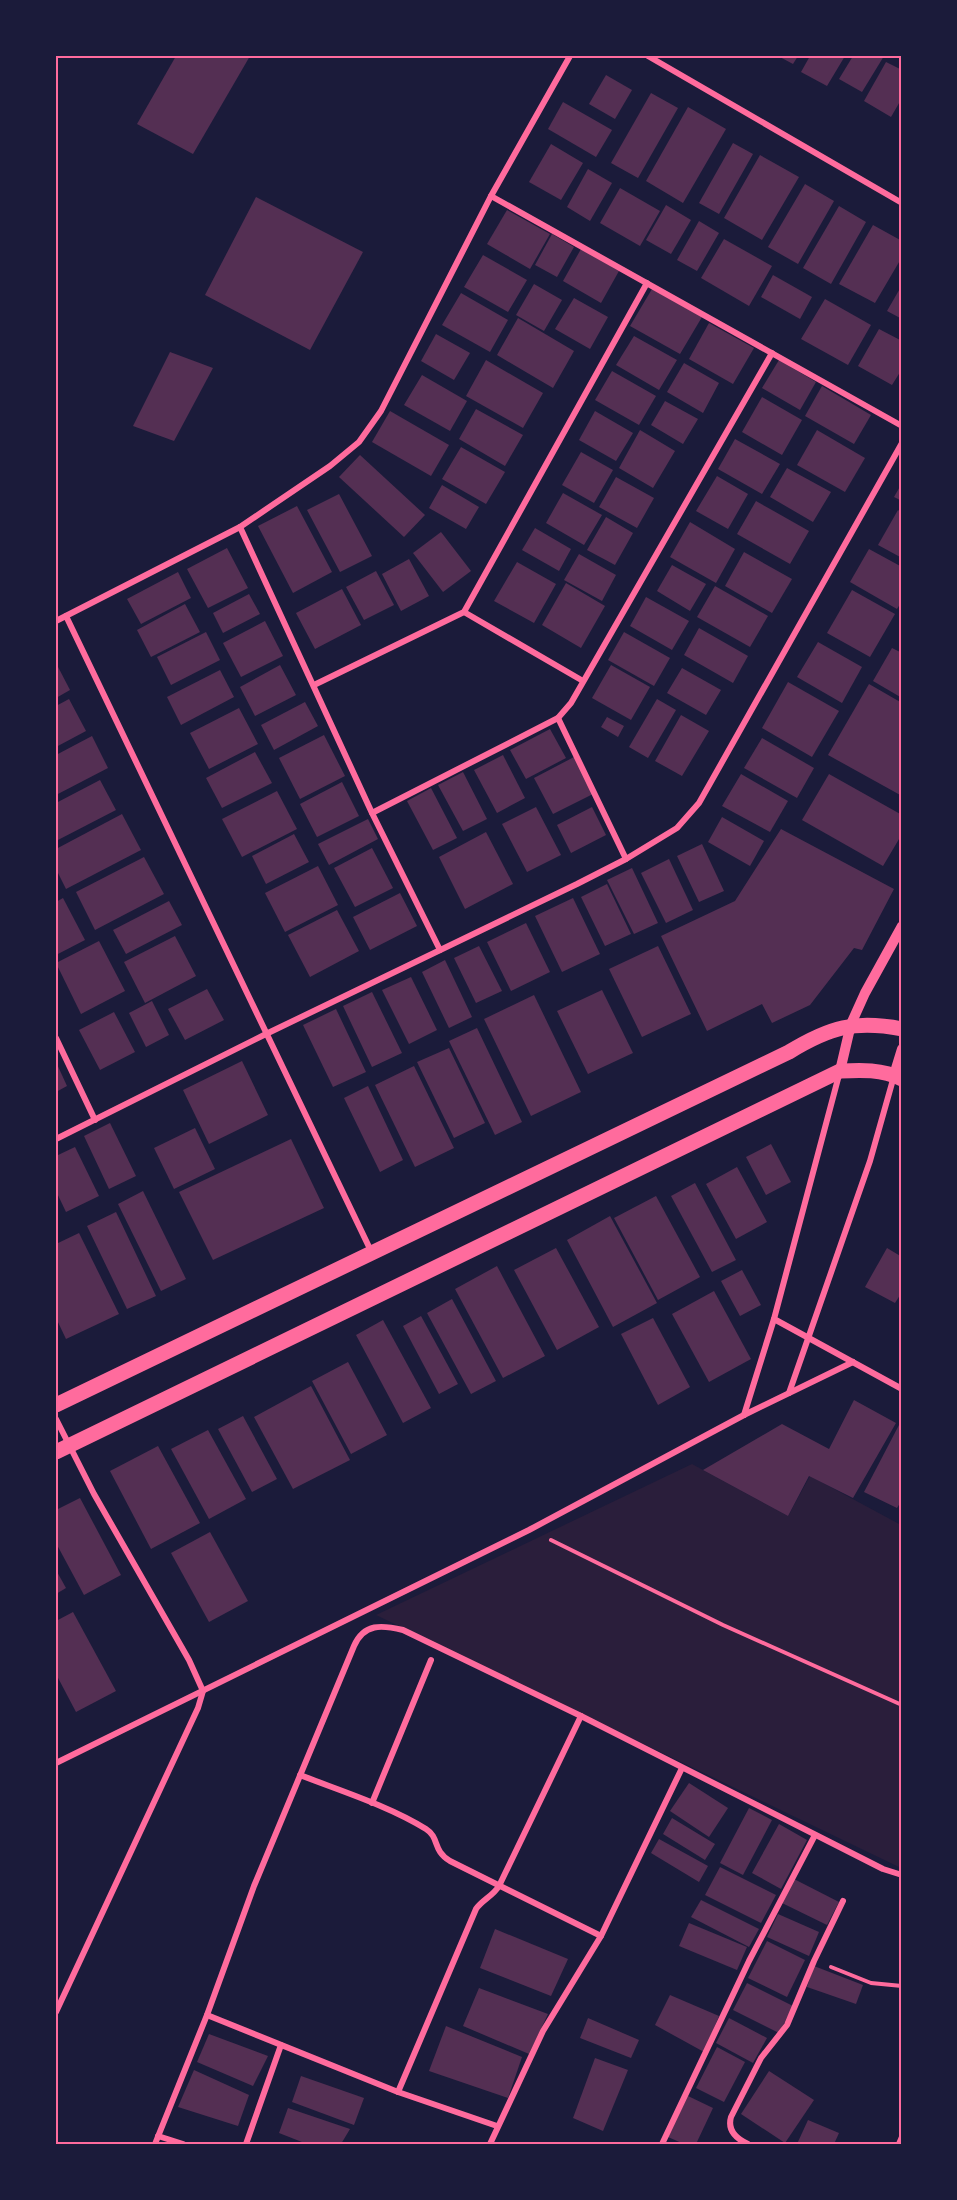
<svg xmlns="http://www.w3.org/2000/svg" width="957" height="2200" viewBox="0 0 957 2200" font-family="'PT Sans',sans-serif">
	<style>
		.green { fill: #2a1e3b }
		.building { fill: #542f53 }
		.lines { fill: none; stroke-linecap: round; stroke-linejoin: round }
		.path { stroke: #ff6b9d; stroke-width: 4 }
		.minor { stroke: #ff6b9d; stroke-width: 6 }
		.tertiary { stroke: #ff6b9d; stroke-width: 10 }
		.primary { stroke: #ff6b9d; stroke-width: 15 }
		.neatline { fill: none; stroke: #ff6b9d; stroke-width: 2 }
	</style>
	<rect width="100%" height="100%" fill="#1b1b3a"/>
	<path class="green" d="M 692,1464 L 788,1516 L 810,1476 L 901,1525 L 901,1868 L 376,1615 Z"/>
	<g class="building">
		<path d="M 176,56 L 250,56 L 193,154 L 137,124 Z"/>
		<path d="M 778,56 L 798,56 L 793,64 Z"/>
		<path d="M 810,56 L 845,56 L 827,86 L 801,72 Z"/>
		<path d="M 853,56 L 884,56 L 862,92 L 839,79 Z"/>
		<path d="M 886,62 L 902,70 L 902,98 L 891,117 L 864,101 Z"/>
		<path d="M 606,75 L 632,90 L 615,119 L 589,104 Z"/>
		<path d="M 651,93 L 678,108 L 638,178 L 611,163 Z"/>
		<path d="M 563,102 L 612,130 L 596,157 L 548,129 Z"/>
		<path d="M 688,107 L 726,129 L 683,203 L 646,181 Z"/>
		<path d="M 733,143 L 753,154 L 719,214 L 699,203 Z"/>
		<path d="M 551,144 L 583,163 L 561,200 L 529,182 Z"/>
		<path d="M 760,155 L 799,177 L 762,240 L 724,218 Z"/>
		<path d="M 588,169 L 612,183 L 590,221 L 567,207 Z"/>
		<path d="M 805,184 L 834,201 L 798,264 L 768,247 Z"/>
		<path d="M 620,188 L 660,211 L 640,246 L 600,223 Z"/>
		<path d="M 256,197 L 363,252 L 310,350 L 205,295 Z"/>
		<path d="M 666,205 L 691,220 L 671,254 L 646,240 Z"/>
		<path d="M 839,206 L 866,222 L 831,284 L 803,268 Z"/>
		<path d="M 507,210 L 550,234 L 530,269 L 487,244 Z"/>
		<path d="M 699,221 L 719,233 L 697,271 L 677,260 Z"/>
		<path d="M 873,225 L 902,241 L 902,257 L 875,303 L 839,284 Z"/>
		<path d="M 552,234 L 574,247 L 557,277 L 535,265 Z"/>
		<path d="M 724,239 L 772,266 L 749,306 L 701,278 Z"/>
		<path d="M 581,249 L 619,271 L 601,303 L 563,281 Z"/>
		<path d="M 483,255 L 527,280 L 508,312 L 464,287 Z"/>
		<path d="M 773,275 L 812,297 L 800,319 L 761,297 Z"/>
		<path d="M 534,284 L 562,300 L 544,331 L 516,315 Z"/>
		<path d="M 902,285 L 902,319 L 887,311 Z"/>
		<path d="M 652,289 L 702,317 L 680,354 L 630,326 Z"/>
		<path d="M 461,293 L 508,320 L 490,352 L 442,325 Z"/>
		<path d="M 574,298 L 608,317 L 590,349 L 555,329 Z"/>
		<path d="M 825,299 L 871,325 L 848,365 L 801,339 Z"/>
		<path d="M 518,318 L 574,351 L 553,388 L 497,355 Z"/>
		<path d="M 709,323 L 754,348 L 733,384 L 689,359 Z"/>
		<path d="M 879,329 L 902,341 L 902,369 L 892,385 L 858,366 Z"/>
		<path d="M 436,334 L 470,353 L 454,380 L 421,361 Z"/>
		<path d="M 634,336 L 677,360 L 659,390 L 616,365 Z"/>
		<path d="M 170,352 L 213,368 L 174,441 L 133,426 Z"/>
		<path d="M 486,360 L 543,393 L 523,428 L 466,396 Z"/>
		<path d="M 779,360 L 816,382 L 800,410 L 762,388 Z"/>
		<path d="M 684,363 L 719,383 L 703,413 L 667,392 Z"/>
		<path d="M 612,371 L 656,396 L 639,425 L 595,400 Z"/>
		<path d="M 422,375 L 467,401 L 450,431 L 404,405 Z"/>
		<path d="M 822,386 L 871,415 L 854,444 L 805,416 Z"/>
		<path d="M 762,397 L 802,420 L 782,455 L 742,432 Z"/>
		<path d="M 665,401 L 698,419 L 683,444 L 651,425 Z"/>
		<path d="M 476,409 L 523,435 L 505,466 L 459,439 Z"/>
		<path d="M 390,411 L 449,445 L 431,476 L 372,442 Z"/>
		<path d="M 595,411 L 633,433 L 616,461 L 579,440 Z"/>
		<path d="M 640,430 L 675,451 L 653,488 L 619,468 Z"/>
		<path d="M 817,430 L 865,458 L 845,492 L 797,465 Z"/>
		<path d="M 735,439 L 780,464 L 762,494 L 718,469 Z"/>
		<path d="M 461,447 L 505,472 L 486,504 L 442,479 Z"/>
		<path d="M 581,452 L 613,470 L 594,503 L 562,485 Z"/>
		<path d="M 360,455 L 425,515 L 404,537 L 339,477 Z"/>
		<path d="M 787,468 L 831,492 L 813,522 L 770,497 Z"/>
		<path d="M 717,476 L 748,494 L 728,529 L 696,511 Z"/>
		<path d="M 616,477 L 654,498 L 637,528 L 599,507 Z"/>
		<path d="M 902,483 L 902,501 L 894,497 Z"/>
		<path d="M 442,485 L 479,507 L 466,529 L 429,508 Z"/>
		<path d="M 563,493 L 602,515 L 584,545 L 546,523 Z"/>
		<path d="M 339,494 L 372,556 L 340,572 L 307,510 Z"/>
		<path d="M 756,501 L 809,531 L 790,564 L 737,534 Z"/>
		<path d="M 297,506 L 332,572 L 293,593 L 258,526 Z"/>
		<path d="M 898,510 L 902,513 L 902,558 L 878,545 Z"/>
		<path d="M 606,517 L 633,533 L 615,565 L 587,550 Z"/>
		<path d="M 690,522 L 735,549 L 716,583 L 670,557 Z"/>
		<path d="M 535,528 L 571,549 L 559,571 L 522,550 Z"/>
		<path d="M 441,532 L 471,571 L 443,592 L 413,553 Z"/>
		<path d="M 227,548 L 248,588 L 208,608 L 187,569 Z"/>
		<path d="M 869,549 L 902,567 L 902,601 L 897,609 L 850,582 Z"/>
		<path d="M 744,552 L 792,579 L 772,613 L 725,586 Z"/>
		<path d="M 579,554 L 616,575 L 602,601 L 564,580 Z"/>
		<path d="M 409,559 L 429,596 L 401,611 L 382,574 Z"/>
		<path d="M 517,562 L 556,584 L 534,623 L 494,601 Z"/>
		<path d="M 672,565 L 706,584 L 690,611 L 657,591 Z"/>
		<path d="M 376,571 L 394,605 L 364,620 L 346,587 Z"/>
		<path d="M 178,572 L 191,598 L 141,624 L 127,599 Z"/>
		<path d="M 566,583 L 605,606 L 581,648 L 542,625 Z"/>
		<path d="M 715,586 L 768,616 L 750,647 L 697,617 Z"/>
		<path d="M 342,589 L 361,625 L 315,649 L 296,613 Z"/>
		<path d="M 852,590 L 895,614 L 870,657 L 827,633 Z"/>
		<path d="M 249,594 L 260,614 L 223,633 L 213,613 Z"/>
		<path d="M 646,597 L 689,621 L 672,650 L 630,626 Z"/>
		<path d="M 185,604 L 200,632 L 151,657 L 137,630 Z"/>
		<path d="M 265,621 L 283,656 L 241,677 L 223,643 Z"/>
		<path d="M 699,628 L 748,656 L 733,683 L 684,655 Z"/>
		<path d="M 206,632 L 220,660 L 171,685 L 157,657 Z"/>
		<path d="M 624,632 L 670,658 L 654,686 L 608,660 Z"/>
		<path d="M 818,642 L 862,667 L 842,703 L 797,677 Z"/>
		<path d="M 892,648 L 902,653 L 902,698 L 873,681 Z"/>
		<path d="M 56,663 L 70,690 L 56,698 Z"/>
		<path d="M 280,665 L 296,695 L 255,716 L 240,687 Z"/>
		<path d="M 611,665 L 650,687 L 631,720 L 592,698 Z"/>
		<path d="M 682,668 L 721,690 L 706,715 L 667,693 Z"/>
		<path d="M 220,670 L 234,697 L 181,725 L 167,697 Z"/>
		<path d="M 788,682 L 839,711 L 812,757 L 762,728 Z"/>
		<path d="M 869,684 L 902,703 L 902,796 L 828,755 Z"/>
		<path d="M 69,699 L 86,731 L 56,747 L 56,706 Z"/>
		<path d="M 657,699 L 676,710 L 648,758 L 629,747 Z"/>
		<path d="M 305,702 L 318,726 L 274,750 L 261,725 Z"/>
		<path d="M 239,708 L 258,744 L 209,769 L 190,733 Z"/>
		<path d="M 681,715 L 709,731 L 682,776 L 655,761 Z"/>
		<path d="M 607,717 L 624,726 L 618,737 L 601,727 Z"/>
		<path d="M 550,729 L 566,758 L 526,779 L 510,750 Z"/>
		<path d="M 324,735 L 345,776 L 300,799 L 279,758 Z"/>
		<path d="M 92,736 L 108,768 L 56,795 L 56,755 Z"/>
		<path d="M 762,738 L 814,768 L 797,798 L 744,768 Z"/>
		<path d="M 255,752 L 272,783 L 222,808 L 206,778 Z"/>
		<path d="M 503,755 L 525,798 L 497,813 L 474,770 Z"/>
		<path d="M 574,757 L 593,794 L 553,814 L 534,778 Z"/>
		<path d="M 463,772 L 487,819 L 463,831 L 438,785 Z"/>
		<path d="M 741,774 L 788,801 L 770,832 L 722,806 Z"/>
		<path d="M 829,774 L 902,815 L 902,834 L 883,866 L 802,820 Z"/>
		<path d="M 100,780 L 116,810 L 56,841 L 56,803 Z"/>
		<path d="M 342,782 L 359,816 L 317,837 L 300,804 Z"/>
		<path d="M 431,788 L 457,838 L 433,850 L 407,801 Z"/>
		<path d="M 277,791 L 297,829 L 242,857 L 222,819 Z"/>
		<path d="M 536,807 L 561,855 L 527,872 L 502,824 Z"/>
		<path d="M 592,807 L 606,835 L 571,853 L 557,825 Z"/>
		<path d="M 122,814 L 141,850 L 66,889 L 56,869 L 56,849 Z"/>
		<path d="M 722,817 L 764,841 L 750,866 L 708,842 Z"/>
		<path d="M 368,819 L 378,839 L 329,865 L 318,844 Z"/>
		<path d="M 781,829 L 894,889 L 862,950 L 854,948 L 810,1005 L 772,1023 L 762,1004 L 707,1031 L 661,936 L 735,901 Z"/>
		<path d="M 486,832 L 513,884 L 465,909 L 439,857 Z"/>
		<path d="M 294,834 L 309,862 L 266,884 L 252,856 Z"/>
		<path d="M 702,844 L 724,891 L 699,902 L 677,856 Z"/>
		<path d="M 372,848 L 393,888 L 355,907 L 334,868 Z"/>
		<path d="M 144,857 L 164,894 L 95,930 L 76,892 Z"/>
		<path d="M 669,859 L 693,910 L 666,923 L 641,873 Z"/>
		<path d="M 318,866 L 338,905 L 285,932 L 265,893 Z"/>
		<path d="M 632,868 L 658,923 L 634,934 L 607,880 Z"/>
		<path d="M 607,884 L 631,934 L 605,946 L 581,897 Z"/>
		<path d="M 400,893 L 417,926 L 370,950 L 353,917 Z"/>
		<path d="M 63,898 L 85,940 L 56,955 L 56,902 Z"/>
		<path d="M 573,898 L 600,954 L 562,972 L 535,916 Z"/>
		<path d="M 169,901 L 182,925 L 126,954 L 113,930 Z"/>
		<path d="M 337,910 L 359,951 L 310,977 L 288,935 Z"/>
		<path d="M 526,923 L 550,972 L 511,991 L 487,942 Z"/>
		<path d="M 175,936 L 196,976 L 145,1003 L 124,962 Z"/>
		<path d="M 99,941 L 125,991 L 81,1014 L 56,963 Z"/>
		<path d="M 479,946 L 502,991 L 476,1003 L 454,958 Z"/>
		<path d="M 658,946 L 691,1014 L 642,1037 L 609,969 Z"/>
		<path d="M 445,960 L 472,1017 L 449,1028 L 422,972 Z"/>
		<path d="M 411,977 L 437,1030 L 409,1044 L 382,990 Z"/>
		<path d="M 207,989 L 224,1020 L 185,1040 L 168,1009 Z"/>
		<path d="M 602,990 L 633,1053 L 588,1074 L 557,1011 Z"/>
		<path d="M 372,992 L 402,1053 L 372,1067 L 343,1006 Z"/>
		<path d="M 534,995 L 581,1092 L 531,1116 L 484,1019 Z"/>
		<path d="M 152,1001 L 169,1035 L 146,1047 L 129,1013 Z"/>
		<path d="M 336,1009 L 366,1072 L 333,1087 L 303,1025 Z"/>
		<path d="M 114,1012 L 135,1052 L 100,1070 L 79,1030 Z"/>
		<path d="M 477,1028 L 522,1122 L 495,1135 L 449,1041 Z"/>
		<path d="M 449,1048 L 485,1123 L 454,1138 L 417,1062 Z"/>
		<path d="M 242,1061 L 268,1115 L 209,1144 L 183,1090 Z"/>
		<path d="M 56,1062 L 67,1086 L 56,1092 Z"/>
		<path d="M 414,1066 L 454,1148 L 415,1167 L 375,1085 Z"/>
		<path d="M 368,1086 L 403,1160 L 380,1172 L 344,1098 Z"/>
		<path d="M 110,1123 L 136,1176 L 109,1189 L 84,1136 Z"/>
		<path d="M 195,1128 L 215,1169 L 174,1189 L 154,1148 Z"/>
		<path d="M 291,1139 L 324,1208 L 213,1260 L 179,1192 Z"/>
		<path d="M 771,1144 L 791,1182 L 766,1195 L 746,1157 Z"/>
		<path d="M 75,1147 L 99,1196 L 66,1212 L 56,1191 L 56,1156 Z"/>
		<path d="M 737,1167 L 767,1222 L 736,1239 L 706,1184 Z"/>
		<path d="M 695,1183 L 736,1260 L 712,1272 L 671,1196 Z"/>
		<path d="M 143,1191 L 186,1279 L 161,1291 L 118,1204 Z"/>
		<path d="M 656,1196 L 700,1277 L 658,1300 L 614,1218 Z"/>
		<path d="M 116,1212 L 156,1296 L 127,1309 L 87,1226 Z"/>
		<path d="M 610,1216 L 657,1303 L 613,1327 L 567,1240 Z"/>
		<path d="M 79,1233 L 119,1314 L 66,1339 L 56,1318 L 56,1244 Z"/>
		<path d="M 556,1248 L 599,1327 L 557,1350 L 514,1270 Z"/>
		<path d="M 887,1248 L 902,1257 L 902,1292 L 895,1303 L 865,1287 Z"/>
		<path d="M 497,1266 L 545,1356 L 503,1378 L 455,1289 Z"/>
		<path d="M 742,1270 L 761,1305 L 740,1316 L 721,1281 Z"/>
		<path d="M 714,1291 L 751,1359 L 709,1382 L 672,1314 Z"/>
		<path d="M 452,1299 L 496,1381 L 471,1394 L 427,1313 Z"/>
		<path d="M 421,1316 L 458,1384 L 439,1394 L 403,1326 Z"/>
		<path d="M 653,1318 L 690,1387 L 658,1405 L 621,1334 Z"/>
		<path d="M 383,1320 L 431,1408 L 403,1423 L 356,1335 Z"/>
		<path d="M 348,1362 L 387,1435 L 351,1454 L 312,1381 Z"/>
		<path d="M 311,1386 L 350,1460 L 293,1489 L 254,1417 Z"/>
		<path d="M 854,1400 L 896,1423 L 853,1498 L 809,1476 L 788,1516 L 703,1470 L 782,1424 L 829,1449 Z"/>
		<path d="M 243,1416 L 277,1479 L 252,1492 L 218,1429 Z"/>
		<path d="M 899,1425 L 902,1426 L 902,1500 L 897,1508 L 864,1492 Z"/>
		<path d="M 208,1430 L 246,1499 L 209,1519 L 171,1449 Z"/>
		<path d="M 158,1446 L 200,1523 L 151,1549 L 110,1471 Z"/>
		<path d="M 80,1498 L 121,1575 L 84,1595 L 56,1543 L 56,1510 Z"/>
		<path d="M 210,1532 L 248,1601 L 209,1622 L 171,1553 Z"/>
		<path d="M 56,1570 L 66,1588 L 56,1594 Z"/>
		<path d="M 73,1612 L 116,1691 L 76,1712 L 56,1674 L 56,1621 Z"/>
		<path d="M 689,1783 L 728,1808 L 709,1837 L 670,1811 Z"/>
		<path d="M 749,1808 L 772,1820 L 743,1875 L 720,1863 Z"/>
		<path d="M 672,1818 L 715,1844 L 705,1860 L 663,1834 Z"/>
		<path d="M 779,1824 L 807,1840 L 781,1889 L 752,1873 Z"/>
		<path d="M 659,1839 L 708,1866 L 699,1882 L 651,1853 Z"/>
		<path d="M 720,1867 L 776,1895 L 761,1923 L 705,1895 Z"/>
		<path d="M 794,1879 L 839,1902 L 827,1925 L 782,1903 Z"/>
		<path d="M 701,1900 L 759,1929 L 749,1947 L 691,1917 Z"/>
		<path d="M 778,1914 L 819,1932 L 809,1956 L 767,1937 Z"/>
		<path d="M 689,1923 L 747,1947 L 737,1970 L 679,1946 Z"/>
		<path d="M 495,1929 L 568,1959 L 551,1996 L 480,1968 Z"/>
		<path d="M 767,1941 L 805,1960 L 787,1997 L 748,1978 Z"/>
		<path d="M 814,1966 L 863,1985 L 856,2004 L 807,1987 Z"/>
		<path d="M 747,1983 L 793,2006 L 779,2033 L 733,2010 Z"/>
		<path d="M 479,1988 L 548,2014 L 529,2054 L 463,2026 Z"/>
		<path d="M 670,1995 L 719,2016 L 704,2052 L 655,2025 Z"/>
		<path d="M 588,2018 L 639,2040 L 631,2058 L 580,2038 Z"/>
		<path d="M 729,2018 L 767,2038 L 753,2063 L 716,2043 Z"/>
		<path d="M 446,2026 L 522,2057 L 508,2098 L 429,2071 Z"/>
		<path d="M 209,2034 L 268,2056 L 253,2086 L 197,2062 Z"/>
		<path d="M 717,2047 L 745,2062 L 724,2102 L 696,2088 Z"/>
		<path d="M 595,2058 L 628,2070 L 603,2131 L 573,2118 Z"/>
		<path d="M 194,2070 L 249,2095 L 238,2126 L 178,2107 Z"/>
		<path d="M 769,2071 L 814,2100 L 785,2143 L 741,2114 Z"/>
		<path d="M 301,2076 L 364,2098 L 354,2125 L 292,2102 Z"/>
		<path d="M 688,2096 L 713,2108 L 696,2144 L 684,2144 L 668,2137 Z"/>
		<path d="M 288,2108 L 350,2129 L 341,2144 L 307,2144 L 279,2133 Z"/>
		<path d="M 808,2120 L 839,2133 L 834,2144 L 797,2144 Z"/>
	</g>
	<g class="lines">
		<g class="path">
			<path d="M 551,1540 L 723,1625 L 902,1705"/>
			<path d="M 831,1967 L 871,1983 L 902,1986"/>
		</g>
		<g class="minor">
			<path d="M 648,56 L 902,203"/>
			<path d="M 491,196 L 902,426"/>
			<path d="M 240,527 L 372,813 L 440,950"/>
			<path d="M 464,612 L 583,681"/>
			<path d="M 66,616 L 371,1251"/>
			<path d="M 56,621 L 240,527 L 330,466 L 359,442 L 381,411 L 491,196 L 570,56"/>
			<path d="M 314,685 L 464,612 L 647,283"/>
			<path d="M 558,718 L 626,859"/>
			<path d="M 372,813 L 558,718 L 571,703 L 772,353"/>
			<path d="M 56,1038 L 95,1120"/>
			<path d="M 56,1139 L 266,1034 L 577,884 L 626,859 L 677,828 L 699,803 L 902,443"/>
			<path d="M 774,1319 L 902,1389"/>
			<path d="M 789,1393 L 870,1161 L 894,1076"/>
			<path d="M 744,1415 L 774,1319 L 839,1075"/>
			<path d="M 56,1419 L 94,1494 L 189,1660 L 203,1691 L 198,1708 L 56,2012"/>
			<path d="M 56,1763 L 529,1530 L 744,1415 L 853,1362"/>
			<path d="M 300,1775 C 341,1791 389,1806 426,1829 C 440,1838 432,1850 450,1861 L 601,1936"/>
			<path d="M 372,1803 L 431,1660"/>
			<path d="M 207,2015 L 398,2092 L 497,2126"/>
			<path d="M 398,2092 L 476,1909 C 482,1900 493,1896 499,1886 L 581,1716"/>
			<path d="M 158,2136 L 183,2144"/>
			<path d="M 155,2144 L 207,2015 L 254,1886 L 354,1646 C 364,1623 382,1625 403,1630 L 581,1716 L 883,1869 L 902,1875"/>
			<path d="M 246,2144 L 281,2045"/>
			<path d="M 490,2144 L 543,2031 L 601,1936 L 682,1768"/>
			<path d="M 662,2144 L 749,1961 L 815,1835"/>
			<path d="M 748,2144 C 737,2139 727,2131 731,2117 L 761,2058 L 787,2025 L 814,1961 L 843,1901"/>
			<path d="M 899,2144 L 902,2137"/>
		</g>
		<g class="tertiary">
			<path d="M 840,1071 L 851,1024 L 865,993 L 902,926"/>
			<path d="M 894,1075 L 902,1049"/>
		</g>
		<g class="primary">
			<path d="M 56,1405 L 789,1052 C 830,1027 855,1020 902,1029"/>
			<path d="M 56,1452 L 840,1071 C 861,1070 882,1069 902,1079"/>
		</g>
	</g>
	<rect width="957" height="2200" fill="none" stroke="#1b1b3a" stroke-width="114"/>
	<rect x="57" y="57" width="843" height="2086" class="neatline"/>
</svg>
